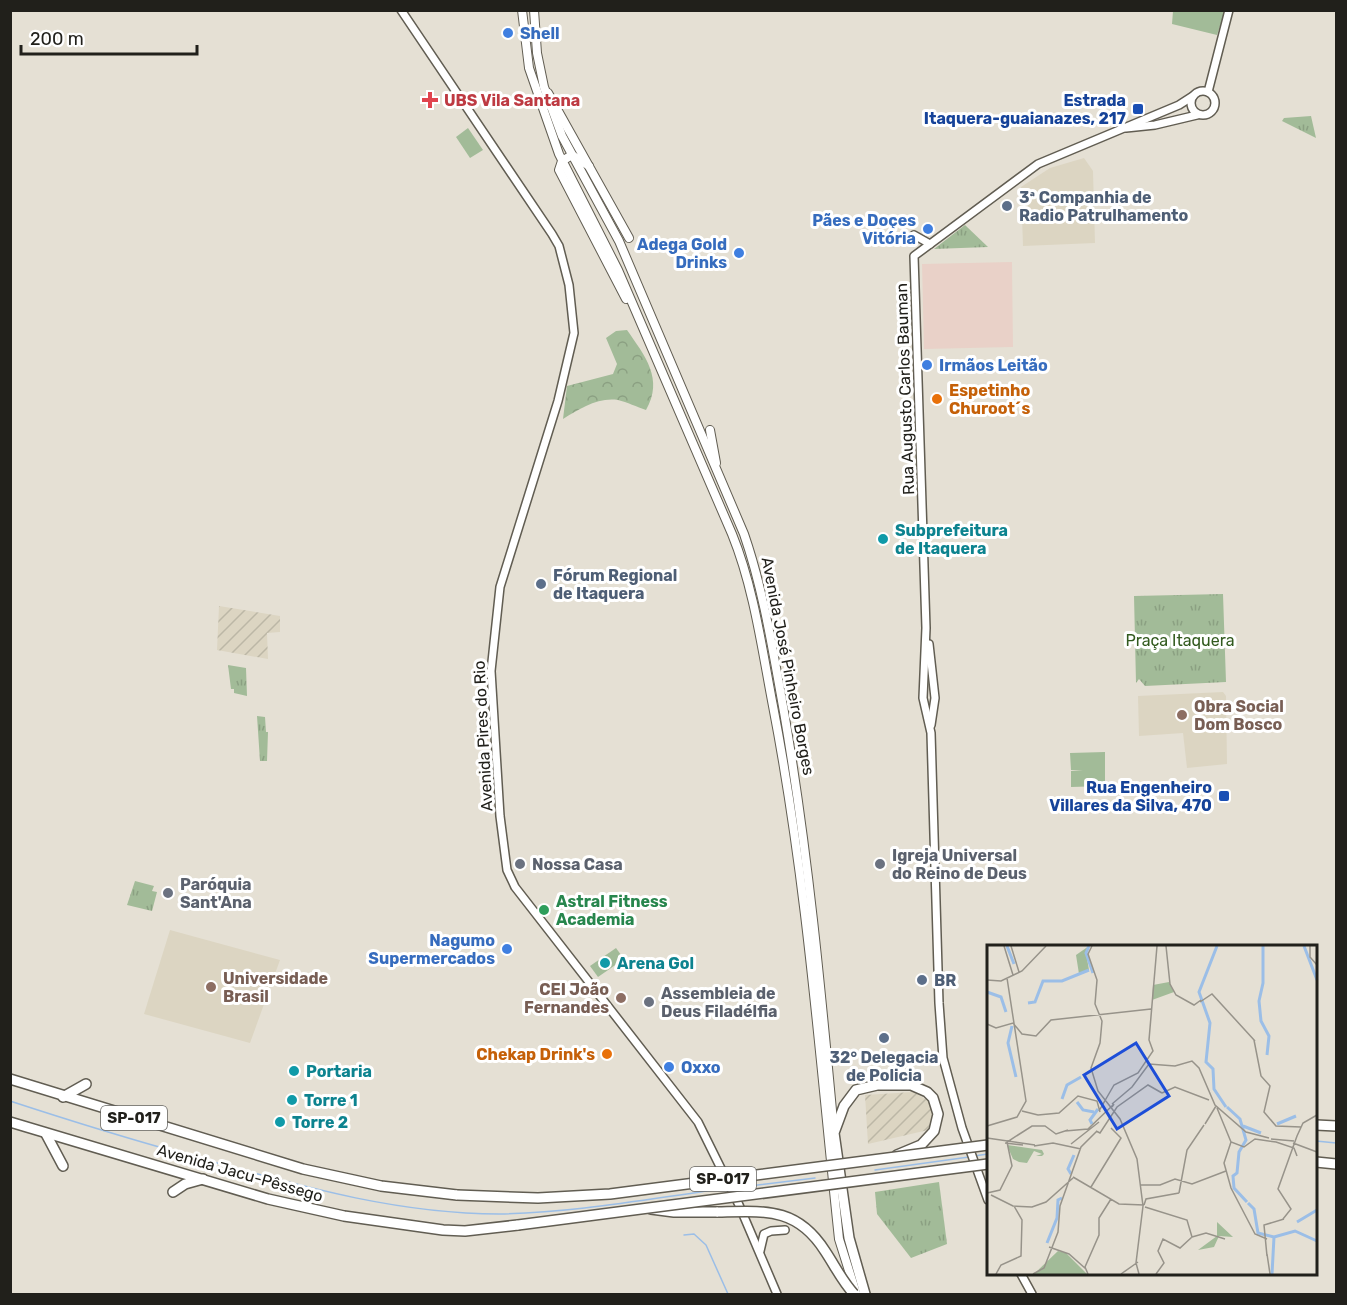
<svg xmlns="http://www.w3.org/2000/svg" width="1347" height="1305" viewBox="0 0 1347 1305" font-family="Rubik,sans-serif">
	<style>
		.industrial { fill: url(#industrial-furrows) }
		.built { fill: #dcd5c2 }
		.medical { fill: #e9d1c8 }
		.grass { fill: #a2bb98 }
		.forest { fill: url(#forest-crowns) }
		.park { fill: url(#park-tufts) }
		.lines { fill: none; stroke-linecap: round; stroke-linejoin: round }
		.stream { stroke: #9bbee7; stroke-width: 1.5 }
		.secondary-casing { stroke: #615d52; stroke-width: 10 }
		.primary-casing { stroke: #615d52; stroke-width: 10 }
		.highway-casing { stroke: #615d52; stroke-width: 12 }
		.secondary { stroke: #fff; stroke-width: 7 }
		.primary { stroke: #fff; stroke-width: 8 }
		.highway { stroke: #fff; stroke-width: 9 }
		.highway-bridge-casing { stroke: #615d52; stroke-width: 12; stroke-linecap: butt }
		.highway-bridge { stroke: #fff; stroke-width: 9 }
		.shop-dot { fill: #3f7fe0; stroke: #fff; stroke-width: 2 }
		.health-dot { fill: #e0444e; stroke: #fff; stroke-width: 2 }
		.transit-dot { fill: #1a4fb4; stroke: #fff; stroke-width: 2 }
		.service-dot { fill: #5c6f8a; stroke: #fff; stroke-width: 2 }
		.food-dot { fill: #e8710a; stroke: #fff; stroke-width: 2 }
		.culture-dot { fill: #0f9aa8; stroke: #fff; stroke-width: 2 }
		.education-dot { fill: #8d6e63; stroke: #fff; stroke-width: 2 }
		.worship-dot { fill: #6b7280; stroke: #fff; stroke-width: 2 }
		.leisure-dot { fill: #2e9e5b; stroke: #fff; stroke-width: 2 }
		.labels { text-anchor: middle; dominant-baseline: central; stroke-width: 6; stroke-linejoin: round; paint-order: stroke }
		.shield { fill: #fff; stroke: #64635f; stroke-width: 1.5 }
		.shield-label { font-size: 15px; font-weight: bold; fill: #21201b }
		.shop-label { font-size: 16px; font-weight: bold; fill: #366cbe; stroke: #fff; text-anchor: start }
		.health-label { font-size: 16px; font-weight: bold; fill: #be3a42; stroke: #fff; text-anchor: start }
		.transit-label { font-size: 16px; font-weight: bold; fill: #164399; stroke: #fff; text-anchor: end }
		.service-label { font-size: 16px; font-weight: bold; fill: #4e5e75; stroke: #fff; text-anchor: start }
		.street-label { font-size: 16px; fill: #21201b; stroke: #fff }
		.food-label { font-size: 16px; font-weight: bold; fill: #c56008; stroke: #fff; text-anchor: start }
		.culture-label { font-size: 16px; font-weight: bold; fill: #0d838f; stroke: #fff; text-anchor: start }
		.park-label { font-size: 16px; fill: #325a1e; stroke: #fff }
		.education-label { font-size: 16px; font-weight: bold; fill: #785e54; stroke: #fff; text-anchor: start }
		.worship-label { font-size: 16px; font-weight: bold; fill: #5b616d; stroke: #fff; text-anchor: start }
		.leisure-label { font-size: 16px; font-weight: bold; fill: #27864d; stroke: #fff; text-anchor: start }
		.inset-river { fill: none; stroke: #9bbee7; stroke-width: 3 }
		.inset-road { fill: none; stroke: #97938a; stroke-width: 1.5 }
		.view { fill: #1d4ed8; fill-opacity: 0.15; stroke: #1d4ed8; stroke-width: 3 }
		.inset-edge { fill: none; stroke: #21201b; stroke-width: 3 }
	</style>
	<defs>
		<pattern id="industrial-furrows" width="10" height="10" patternUnits="userSpaceOnUse" patternTransform="scale(1.5)"><rect width="10" height="10" fill="#dcd5c2"/><path d="M-1 1l2-2M0 10L10 0M9 11l2-2" fill="none" stroke="#bcb7a6"/></pattern>
		<pattern id="forest-crowns" width="20" height="18" patternUnits="userSpaceOnUse" patternTransform="scale(1.5)"><rect width="20" height="18" fill="#a2bb98"/><path d="M2 6a3 3 0 1 1 6 0M12 15a3 3 0 1 1 6 0" fill="none" stroke="#8ba082"/></pattern>
		<pattern id="park-tufts" width="24" height="20" patternUnits="userSpaceOnUse" patternTransform="scale(1.5)"><rect width="24" height="20" fill="#a2bb98"/><path d="M3 7l-1-3M5 7V3M7 7l1-3M15 17l-1-3M17 17v-4M19 17l1-3" fill="none" stroke="#8ba082"/></pattern>
	</defs>
	<rect width="100%" height="100%" fill="#e5e0d4"/>
	<g class="industrial">
		<path d="M 219,606 L 280,616 L 280,632 L 267,633 L 268,659 L 217,650 Z"/>
		<path d="M 913,1092 L 932,1103 L 934,1121 L 928,1130 L 868,1144 L 865,1095 Z"/>
	</g>
	<g class="built">
		<path d="M 1084,158 L 1093,171 L 1095,243 L 1023,246 L 1021,187 L 1050,168 Z"/>
		<path d="M 1223,692 L 1226,696 L 1227,764 L 1187,768 L 1183,733 L 1139,736 L 1138,696 Z"/>
		<path d="M 170,930 L 280,960 L 250,1043 L 144,1014 Z"/>
	</g>
	<path class="medical" d="M 1012,262 L 1013,347 L 924,349 L 922,264 Z"/>
	<g class="grass">
		<path d="M 1173,11 L 1173,10 L 1225,11 L 1217,35 L 1172,24 Z"/>
		<path d="M 468,128 L 483,150 L 470,158 L 456,137 Z"/>
		<path d="M 1105,752 L 1105,786 L 1071,787 L 1071,771 L 1083,770 L 1071,770 L 1070,753 Z"/>
		<path d="M 616,948 L 624,959 L 598,977 L 590,966 Z"/>
	</g>
	<path class="forest" d="M 627,330 C 645,356 664,379 646,410 C 637,407 627,402 618,400 C 598,397 579,409 563,419 L 567,386 L 613,374 L 617,364 L 606,338 L 616,331 Z"/>
	<g class="park">
		<path d="M 1311,116 L 1316,138 L 1282,121 L 1284,118 Z"/>
		<path d="M 965,225 L 988,247 L 934,249 Z"/>
		<path d="M 1223,594 L 1226,682 L 1145,686 L 1139,679 L 1136,683 L 1134,596 Z"/>
		<path d="M 228,665 L 246,668 L 247,696 L 234,693 L 234,689 L 231,689 Z"/>
		<path d="M 257,716 L 265,717 L 266,732 L 268,732 L 267,761 L 260,761 Z"/>
		<path d="M 135,881 L 154,886 L 152,891 L 157,892 L 152,911 L 127,905 Z"/>
		<path d="M 939,1182 L 947,1244 L 911,1258 L 877,1214 L 875,1192 Z"/>
	</g>
	<g class="lines">
		<g class="stream">
			<path d="M 10,1101 C 68,1120 126,1138 184,1154 C 287,1182 391,1214 499,1214 C 575,1213 653,1198 729,1188"/>
			<path d="M 1316,1141 L 1336,1143"/>
			<path d="M 974,1156 L 988,1154"/>
			<path d="M 875,1170 L 969,1157"/>
			<path d="M 733,1188 L 815,1178"/>
			<path d="M 684,1235 L 694,1234 L 706,1245 L 728,1294"/>
		</g>
		<defs>
			<g id="secondary">
				<path d="M 401,10 L 552,234 L 559,246 L 569,285 L 574,333 L 558,401 L 500,587 L 491,671 L 500,816 L 507,870 L 515,887 L 698,1122 L 739,1205 L 777,1294"/>
				<circle cx="1203" cy="103" r="12"/>
				<path d="M 1208,92 L 1229,10"/>
				<path d="M 1126,128 L 1155,125 L 1197,115"/>
				<path d="M 914,235 L 930,244"/>
				<path d="M 929,644 L 935,698 L 931,725"/>
				<path d="M 988,1200 L 962,1128 L 943,1058 L 939,1003 L 931,733 L 923,698 L 926,628 L 914,256 L 1038,164 L 1179,105 L 1193,96"/>
				<path d="M 760,1251 L 764,1234 L 771,1231 L 785,1230"/>
				<path d="M 1021,1274 L 1032,1294"/>
			</g>
			<g id="primary">
				<path d="M 522,10 L 529,68 L 559,154 L 618,270 L 732,534 C 754,588 762,649 773,706 C 807,882 820,1061 839,1239 L 856,1293"/>
				<path d="M 534,10 L 537,53 L 544,87 L 562,136 L 619,241 L 744,534 C 764,592 773,652 784,712 C 808,851 821,991 834,1132"/>
				<path d="M 548,93 L 629,238"/>
				<path d="M 589,166 L 572,155 L 562,161 L 559,170 L 626,299"/>
				<path d="M 710,430 L 716,463"/>
			</g>
			<g id="highway">
				<path d="M 10,1079 L 303,1169 L 381,1186 L 457,1195"/>
				<path d="M 63,1097 L 86,1084"/>
				<path d="M 10,1122 L 268,1199 L 344,1216 L 443,1230 L 465,1231 L 518,1225"/>
				<path d="M 1316,1125 L 1336,1126"/>
				<path d="M 46,1134 L 63,1166"/>
				<path d="M 1316,1162 L 1336,1164"/>
				<path d="M 173,1192 L 185,1184 L 203,1179"/>
				<path d="M 651,1209 L 674,1212 L 718,1212"/>
				<path d="M 865,1294 L 849,1238 L 834,1133 L 844,1106 L 856,1090 L 877,1085 L 911,1085 L 927,1092 L 933,1098 L 938,1114 L 934,1131 L 921,1145 L 897,1155"/>
			</g>
		</defs>
		<use href="#secondary" class="secondary-casing"/>
		<use href="#primary" class="primary-casing"/>
		<use href="#highway" class="highway-casing"/>
		<use href="#secondary" class="secondary"/>
		<use href="#primary" class="primary"/>
		<use href="#highway" class="highway"/>
		<defs>
			<g id="highway-bridge">
				<path d="M 457,1195 L 538,1198 L 610,1194 L 988,1145"/>
				<path d="M 718,1212 C 765,1211 797,1207 825,1251 C 835,1266 842,1281 854,1294"/>
				<path d="M 518,1225 L 988,1164"/>
			</g>
		</defs>
		<use href="#highway-bridge" class="highway-bridge-casing"/>
		<use href="#highway-bridge" class="highway-bridge"/>
	</g>
	<g class="shop-dot">
		<circle cx="508" cy="33" r="6"/>
		<circle cx="928" cy="229" r="6"/>
		<circle cx="739" cy="253" r="6"/>
		<circle cx="927" cy="365" r="6"/>
		<circle cx="507" cy="949" r="6"/>
		<circle cx="669" cy="1067" r="6"/>
	</g>
	<path class="health-dot" d="M427 91h6v6h6v6h-6v6h-6v-6h-6v-6h6z"/>
	<g class="transit-dot">
		<rect x="1132" y="103" width="12" height="12" rx="3"/>
		<rect x="1218" y="790" width="12" height="12" rx="3"/>
	</g>
	<g class="service-dot">
		<circle cx="1007" cy="206" r="6"/>
		<circle cx="541" cy="584" r="6"/>
		<circle cx="922" cy="980" r="6"/>
		<circle cx="884" cy="1038" r="6"/>
	</g>
	<g class="food-dot">
		<circle cx="937" cy="399" r="6"/>
		<circle cx="607" cy="1054" r="6"/>
	</g>
	<g class="culture-dot">
		<circle cx="883" cy="539" r="6"/>
		<circle cx="605" cy="963" r="6"/>
		<circle cx="294" cy="1071" r="6"/>
		<circle cx="292" cy="1100" r="6"/>
		<circle cx="280" cy="1122" r="6"/>
	</g>
	<g class="education-dot">
		<circle cx="1182" cy="715" r="6"/>
		<circle cx="211" cy="987" r="6"/>
		<circle cx="621" cy="998" r="6"/>
	</g>
	<g class="worship-dot">
		<circle cx="520" cy="864" r="6"/>
		<circle cx="880" cy="864" r="6"/>
		<circle cx="168" cy="893" r="6"/>
		<circle cx="649" cy="1002" r="6"/>
	</g>
	<circle class="leisure-dot" cx="544" cy="910" r="6"/>
	<g class="labels">
		<g class="shield">
			<rect x="101" y="1106" width="66" height="24" rx="4.5"/>
			<rect x="690" y="1167" width="66" height="24" rx="4.5"/>
		</g>
		<g class="shield-label">
			<text x="134" y="1118">SP-017</text>
			<text x="723" y="1179">SP-017</text>
		</g>
		<g class="shop-label">
			<text x="520" y="33">Shell</text>
			<text x="916" y="220" text-anchor="end">Pães e Doçes<tspan x="916" dy="18">Vitória</tspan></text>
			<text x="727" y="244" text-anchor="end">Adega Gold<tspan x="727" dy="18">Drinks</tspan></text>
			<text x="939" y="365">Irmãos Leitão</text>
			<text x="495" y="940" text-anchor="end">Nagumo<tspan x="495" dy="18">Supermercados</tspan></text>
			<text x="681" y="1067">Oxxo</text>
		</g>
		<g class="health-label">
			<text x="444" y="100">UBS Vila Santana</text>
		</g>
		<g class="transit-label">
			<text x="1126" y="100">Estrada<tspan x="1126" dy="18">Itaquera-guaianazes, 217</tspan></text>
			<text x="1212" y="787">Rua Engenheiro<tspan x="1212" dy="18">Villares da Silva, 470</tspan></text>
		</g>
		<g class="service-label">
			<text x="1019" y="197">3ª Companhia de<tspan x="1019" dy="18">Radio Patrulhamento</tspan></text>
			<text x="553" y="575">Fórum Regional<tspan x="553" dy="18">de Itaquera</tspan></text>
			<text x="934" y="980">BR</text>
			<text x="884" y="1057" text-anchor="middle">32° Delegacia<tspan x="884" dy="18">de Policia</tspan></text>
		</g>
		<g class="street-label">
			<text transform="translate(905 389) rotate(-92)">Rua Augusto Carlos Bauman</text>
			<text transform="translate(788 666) rotate(79)">Avenida José Pinheiro Borges</text>
			<text transform="translate(483 736) rotate(-93)">Avenida Pires do Rio</text>
			<text transform="translate(240 1173) rotate(16)">Avenida Jacu-Pêssego</text>
		</g>
		<g class="food-label">
			<text x="949" y="390">Espetinho<tspan x="949" dy="18">Churoot´s</tspan></text>
			<text x="595" y="1054" text-anchor="end">Chekap Drink's</text>
		</g>
		<g class="culture-label">
			<text x="895" y="530">Subprefeitura<tspan x="895" dy="18">de Itaquera</tspan></text>
			<text x="617" y="963">Arena Gol</text>
			<text x="306" y="1071">Portaria</text>
			<text x="304" y="1100">Torre 1</text>
			<text x="292" y="1122">Torre 2</text>
		</g>
		<g class="park-label">
			<text x="1180" y="640">Praça Itaquera</text>
		</g>
		<g class="education-label">
			<text x="1194" y="706">Obra Social<tspan x="1194" dy="18">Dom Bosco</tspan></text>
			<text x="223" y="978">Universidade<tspan x="223" dy="18">Brasil</tspan></text>
			<text x="609" y="989" text-anchor="end">CEI João<tspan x="609" dy="18">Fernandes</tspan></text>
		</g>
		<g class="worship-label">
			<text x="892" y="855">Igreja Universal<tspan x="892" dy="18">do Reino de Deus</tspan></text>
			<text x="532" y="864">Nossa Casa</text>
			<text x="180" y="884">Paróquia<tspan x="180" dy="18">Sant'Ana</tspan></text>
			<text x="661" y="993">Assembleia de<tspan x="661" dy="18">Deus Filadélfia</tspan></text>
		</g>
		<g class="leisure-label">
			<text x="556" y="901">Astral Fitness<tspan x="556" dy="18">Academia</tspan></text>
		</g>
	</g>
	<g transform="translate(987 945)">
		<rect width="330" height="330" fill="#e5e0d4"/>
		<path d="M 20,200 L 55,205 L 53,201 L 57,209 L 55,211 L 49,211 L 55,209 L 47,206 L 40,218 L 32,217 L 26,214 Z" fill="#a2bb98"/>
		<path d="M 71,306 L 79,308 L 100,329 L 47,329 Z" fill="#a2bb98"/>
		<path d="M 182,37 L 187,47 L 165,55 L 166,40 ZM 230,277 L 246,292 L 232,291 L 227,302 L 211,305 L 230,291 Z" fill="#a2bb98"/>
		<path d="M 102,1 L 99,8 L 102,25 L 92,29 L 89,10 Z" fill="#a2bb98"/>
		<path class="inset-river" d="M 20,1 L 27,19M 102,1 L 99,8 L 106,28M 230,1 L 212,47 L 223,78 L 219,117 L 226,124 L 227,144 L 239,162M 276,1 L 276,38 L 272,56 L 274,76 L 282,91 L 280,110M 317,1 L 330,35M 0,47 L 14,52 L 19,67M 41,58 L 48,57 L 56,36 L 75,36 L 102,25M 25,81 L 21,98 L 29,132M 75,154 L 80,140 L 94,132M 90,157 L 96,165 L 107,167M 240,162 L 253,174 L 259,195 L 252,207 L 250,228 L 246,231 L 247,243 L 260,257M 105,179 L 103,175 L 111,164M 290,179 L 309,171M 256,181 L 274,188M 84,229 L 81,224 L 87,210M 261,258 L 267,264 L 271,288 L 287,292M 310,277 L 330,265M 287,292 L 308,286 L 330,296M 60,298 L 70,273 L 71,255 L 75,253M 285,329 L 287,292"/>
		<path class="inset-road" d="M 17,1 L 26,30M 24,1 L 32,27M 105,1 L 101,9 L 110,35 L 108,59 L 115,76 L 113,98 L 104,123 L 111,146 L 133,174 L 150,214 L 156,261 L 149,318 L 152,329M 179,1 L 183,39 L 189,50 L 207,60 L 214,55M 323,1 L 323,12 L 330,20M 0,35 L 14,36 L 35,26 L 59,1M 213,57 L 225,49 L 268,96M 0,79 L 9,83 L 26,78 L 35,89 L 49,91 L 64,75 L 164,64M 267,95 L 274,131 L 283,141 L 277,167 L 289,181 L 314,182M 175,148 L 188,142 L 222,155M 125,159 L 145,142 L 162,119 L 188,121 L 205,116 L 212,123 L 228,160 L 259,187 L 282,193M 230,163 L 244,197 L 257,202 L 268,194 L 289,197 L 307,203 L 310,211M 35,166 L 51,170 L 72,168 L 91,151 L 110,156 L 113,167M 112,166 L 127,140 L 151,128 L 166,106 L 162,95 L 170,1M 218,179 L 229,161M 0,181 L 30,172 L 39,156 L 20,33M 78,186 L 101,184 L 127,159 L 125,162M 109,186 L 113,188 L 130,162 L 161,140 L 175,148M 310,191 L 316,178 L 330,170M 0,193 L 48,200M 284,194 L 307,196M 244,197 L 237,218 L 244,243 L 268,289 L 280,294M 18,198 L 36,200M 306,198 L 330,207M 84,199 L 112,177M 47,201 L 66,198 L 94,204M 86,232 L 132,259 L 157,260M 153,240 L 173,240 L 188,234 L 205,239 L 239,226M 104,242 L 134,193 L 124,183M 0,248 L 13,245 L 25,221 L 20,197 L 45,181 L 58,181 L 69,189 L 81,185M 192,248 L 200,205 L 217,180M 4,250 L 26,261 L 45,262 L 59,257 L 86,233M 157,260 L 159,254 L 192,248M 158,262 L 200,275 L 205,292M 296,274 L 304,264 L 291,244 L 310,191M 205,292 L 219,288 L 238,294M 62,302 L 82,309 L 99,324M 280,309 L 283,329M 280,311 L 277,280 L 297,274M 9,329 L 14,320 L 34,311 L 35,275 L 27,261M 46,329 L 57,323 L 71,287 L 73,261 L 94,202 L 110,186M 101,329 L 98,322 L 112,290 L 112,273 L 124,254M 134,329 L 151,317M 169,329 L 177,318 L 171,306 L 176,294 L 193,303 L 205,292"/>
		<path class="view" d="M 149,98 L 182,151 L 130,184 L 97,130 Z"/>
		<rect width="330" height="330" class="inset-edge"/>
	</g>
	<rect width="1347" height="1305" fill="none" stroke="#21201b" stroke-width="24"/>
	<path d="M21 45v9h176v-9" fill="none" stroke="#21201b" stroke-width="3"/>
	<text x="30" y="45" font-size="18" fill="#21201b" stroke="#ffffff" stroke-width="4.5" paint-order="stroke">200 m</text>
</svg>
